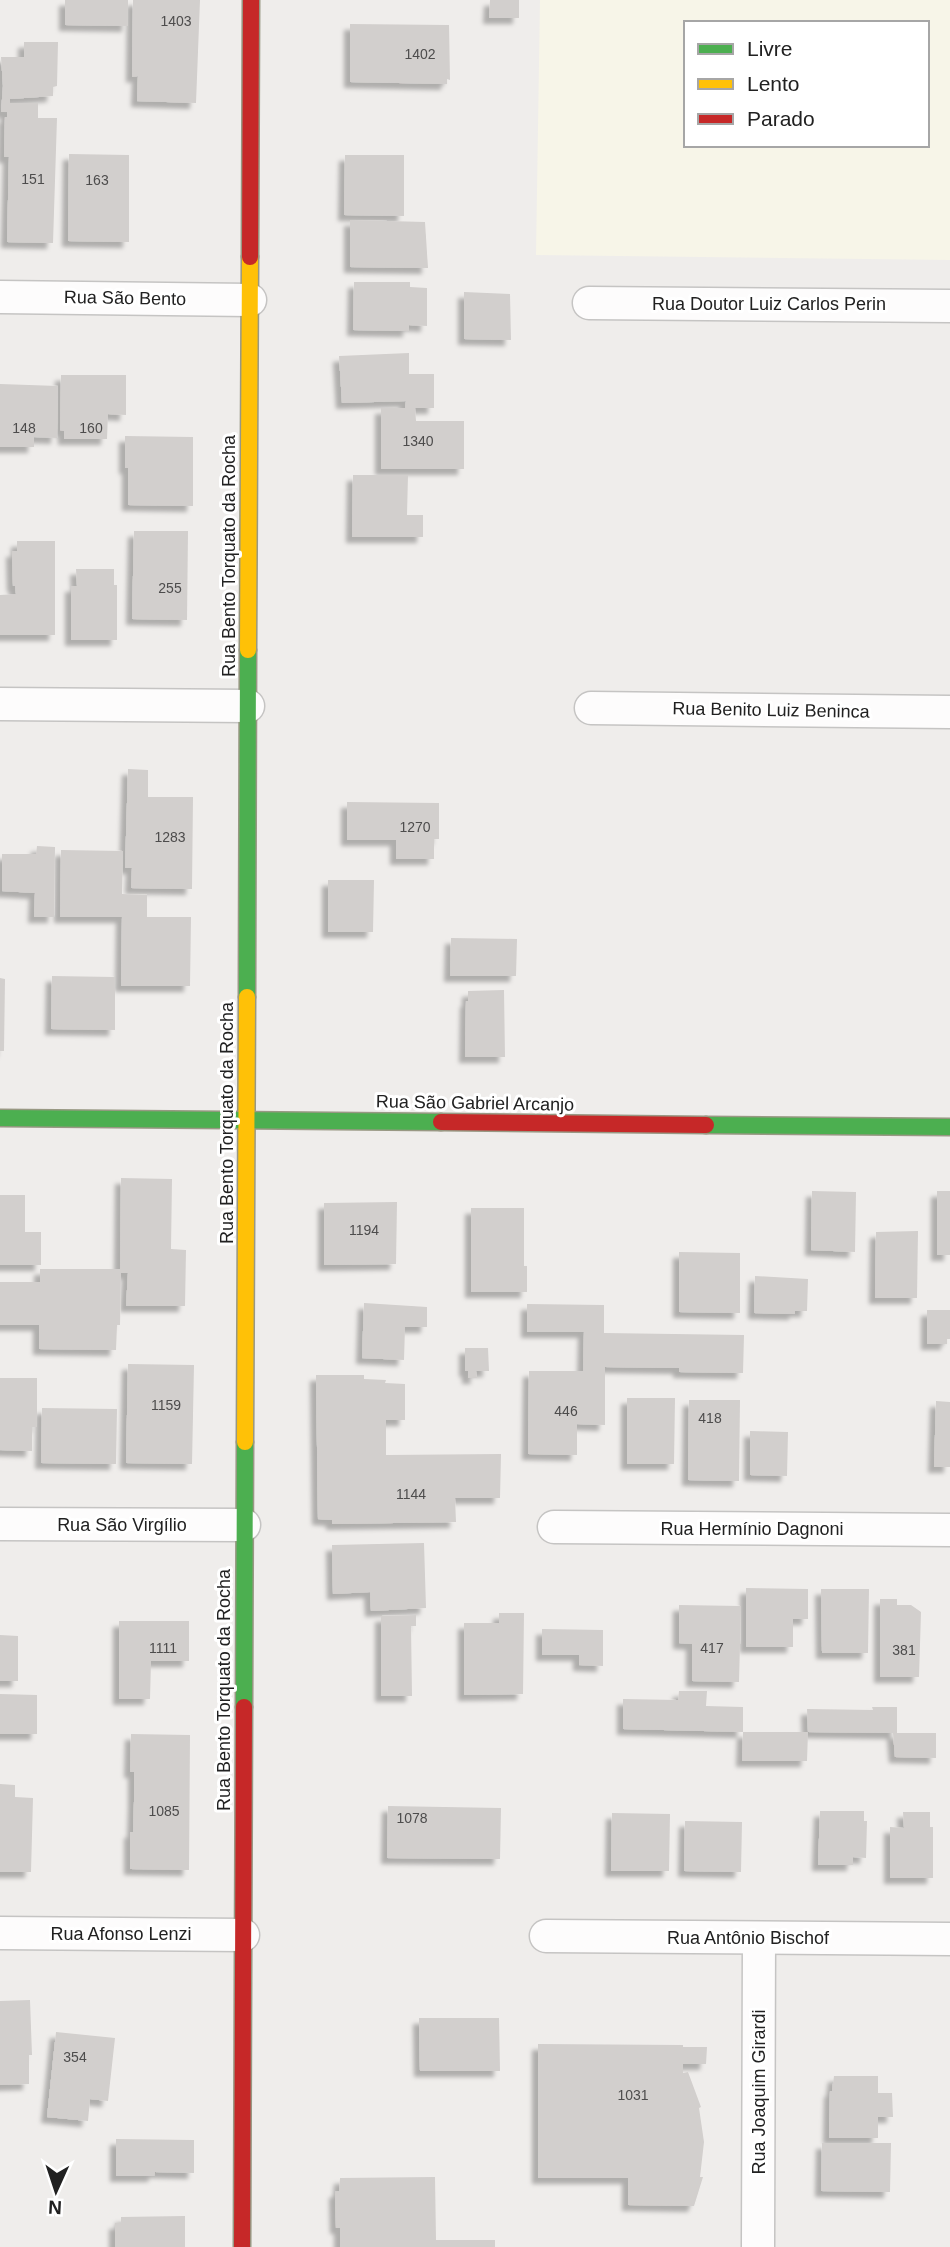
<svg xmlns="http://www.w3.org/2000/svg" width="950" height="2247" viewBox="0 0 950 2247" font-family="Helvetica,sans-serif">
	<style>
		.education { fill: #f7f5e8; fill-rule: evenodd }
		.building { fill: #d2cfcd; filter: url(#shadow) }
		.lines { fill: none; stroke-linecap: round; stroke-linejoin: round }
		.street-casing { stroke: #c5c4c3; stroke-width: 35 }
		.fast-casing { stroke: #989883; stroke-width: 19 }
		.slow-casing { stroke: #989883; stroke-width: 19 }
		.jam-casing { stroke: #989883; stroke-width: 19 }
		.street { stroke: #fdfcfc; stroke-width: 32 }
		.fast { stroke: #4caf50; stroke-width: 16 }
		.slow { stroke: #ffc107; stroke-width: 16 }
		.jam { stroke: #c62828; stroke-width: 16 }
		.labels { text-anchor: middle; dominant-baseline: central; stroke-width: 6; stroke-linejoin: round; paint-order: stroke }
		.number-label { font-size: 14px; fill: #4d4c4c }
		.street-label { font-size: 18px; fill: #212121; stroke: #fff }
	</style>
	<defs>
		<filter id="shadow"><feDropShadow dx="-6" dy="6" stdDeviation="2" flood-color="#0004"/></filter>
	</defs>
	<rect width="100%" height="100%" fill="#efedeb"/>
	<path class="education" d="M 540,0 L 950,0 L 950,260 L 536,255 ZM 686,23 L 927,23 L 927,145 L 686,145 Z"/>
	<g class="building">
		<path d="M 65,0 L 128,0 L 128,26 L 65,25 Z"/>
		<path d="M 133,0 L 200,0 L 196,103 L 137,101 L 138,76 L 132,77 Z"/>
		<path d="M 490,0 L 519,0 L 519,18 L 489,18 Z"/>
		<path d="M 350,24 L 449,25 L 450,80 L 447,79 L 447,84 L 350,82 Z"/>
		<path d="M 24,42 L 58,42 L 57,86 L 53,87 L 53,96 L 10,99 L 10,103 L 38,103 L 38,118 L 57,118 L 53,243 L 7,242 L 9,157 L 4,157 L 5,117 L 7,117 L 7,112 L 1,112 L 3,86 L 1,57 L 24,57 Z"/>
		<path d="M 69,154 L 129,155 L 129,242 L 68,241 Z"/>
		<path d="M 345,155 L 404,155 L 404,216 L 344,215 Z"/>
		<path d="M 350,220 L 425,222 L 428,268 L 350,267 Z"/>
		<path d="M 354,282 L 410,282 L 410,287 L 427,288 L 427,326 L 409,325 L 409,331 L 353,330 Z"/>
		<path d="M 464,292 L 510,294 L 511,340 L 464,339 Z"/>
		<path d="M 409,353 L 409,374 L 434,374 L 434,408 L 415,408 L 416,421 L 464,421 L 464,469 L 381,469 L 381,408 L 405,408 L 406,401 L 342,403 L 339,356 Z"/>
		<path d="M 61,375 L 126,375 L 126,415 L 108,414 L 107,439 L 64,439 L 64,431 L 60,430 Z"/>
		<path d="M 0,384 L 58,386 L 57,438 L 34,437 L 34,447 L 0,447 Z"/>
		<path d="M 125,436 L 193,437 L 193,506 L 128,505 L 128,468 L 125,468 Z"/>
		<path d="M 353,475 L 408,475 L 407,515 L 423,515 L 423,537 L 352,537 Z"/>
		<path d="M 134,531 L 188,531 L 187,620 L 132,619 Z"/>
		<path d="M 17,541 L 55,541 L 55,635 L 0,635 L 0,595 L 16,594 L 15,586 L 13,586 L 12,551 L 17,551 Z"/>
		<path d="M 76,569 L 114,569 L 114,585 L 117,585 L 117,640 L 71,640 L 71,586 L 77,586 Z"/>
		<path d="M 128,769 L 148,770 L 148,797 L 193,797 L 192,889 L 131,888 L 132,868 L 125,868 Z"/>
		<path d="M 347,802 L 439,803 L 439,839 L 434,839 L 434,859 L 396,859 L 396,840 L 347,840 Z"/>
		<path d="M 37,846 L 55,847 L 54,917 L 34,917 L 35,893 L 2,891 L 2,854 L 36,854 Z"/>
		<path d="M 61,850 L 123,851 L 122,894 L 147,895 L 147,917 L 191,917 L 190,986 L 121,986 L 122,917 L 60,917 Z"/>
		<path d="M 328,880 L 374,880 L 373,932 L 328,932 Z"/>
		<path d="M 451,938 L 517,939 L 516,976 L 450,976 Z"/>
		<path d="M 52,976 L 115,977 L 115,1030 L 51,1029 Z"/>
		<path d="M 0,978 L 5,979 L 4,1051 L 0,1051 Z"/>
		<path d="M 504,990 L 505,1057 L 465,1057 L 466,1001 L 468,1001 L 468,991 Z"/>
		<path d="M 121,1178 L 172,1179 L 171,1249 L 186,1250 L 185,1306 L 126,1306 L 128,1273 L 121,1273 L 120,1325 L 117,1325 L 116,1350 L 39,1349 L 39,1325 L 0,1325 L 0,1282 L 40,1282 L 40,1269 L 120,1269 Z"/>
		<path d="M 812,1191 L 856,1192 L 855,1252 L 811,1250 Z"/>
		<rect x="937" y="1191" width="13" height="64"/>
		<path d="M 0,1195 L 25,1195 L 25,1232 L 41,1232 L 41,1265 L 0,1265 Z"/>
		<path d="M 397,1202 L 396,1264 L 324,1265 L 324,1203 Z"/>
		<path d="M 471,1208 L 524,1208 L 524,1266 L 527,1266 L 527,1292 L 471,1292 Z"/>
		<path d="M 918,1231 L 917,1298 L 875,1298 L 876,1232 Z"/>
		<path d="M 679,1252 L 740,1253 L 740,1313 L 679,1312 Z"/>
		<path d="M 755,1276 L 808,1279 L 807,1311 L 795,1311 L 795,1314 L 754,1313 Z"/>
		<path d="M 364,1303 L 427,1307 L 427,1327 L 405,1327 L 404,1360 L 362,1358 Z"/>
		<path d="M 527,1304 L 604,1305 L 604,1333 L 744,1335 L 743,1373 L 679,1372 L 679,1368 L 605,1367 L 605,1425 L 577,1424 L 577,1455 L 528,1454 L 529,1371 L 583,1371 L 584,1332 L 527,1332 Z"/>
		<path d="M 927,1310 L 950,1310 L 950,1339 L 947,1339 L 947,1344 L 927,1344 Z"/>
		<path d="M 465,1348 L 488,1348 L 489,1371 L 476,1371 L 477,1378 L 468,1378 L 468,1371 L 465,1371 Z"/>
		<path d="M 128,1364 L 194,1365 L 192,1464 L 126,1463 Z"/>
		<path d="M 316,1375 L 364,1375 L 364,1379 L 386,1380 L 385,1383 L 405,1384 L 405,1420 L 386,1420 L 386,1455 L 501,1454 L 500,1498 L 455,1498 L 456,1522 L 332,1524 L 332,1520 L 318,1519 Z"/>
		<path d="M 0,1378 L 37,1378 L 37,1427 L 32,1427 L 32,1451 L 0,1450 Z"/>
		<path d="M 627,1398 L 675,1398 L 674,1464 L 627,1464 Z"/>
		<path d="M 689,1400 L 740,1400 L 739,1481 L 688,1480 Z"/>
		<path d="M 936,1401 L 950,1402 L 950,1467 L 934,1467 Z"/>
		<path d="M 42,1408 L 117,1409 L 116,1464 L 41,1463 Z"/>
		<path d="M 750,1431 L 788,1432 L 787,1476 L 750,1475 Z"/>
		<path d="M 424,1543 L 426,1608 L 371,1611 L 370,1592 L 333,1594 L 332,1545 Z"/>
		<path d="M 746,1588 L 808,1589 L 808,1619 L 793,1619 L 793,1647 L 746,1647 Z"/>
		<path d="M 821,1589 L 869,1589 L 868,1653 L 822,1653 Z"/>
		<path d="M 880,1599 L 897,1599 L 897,1605 L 911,1605 L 921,1612 L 919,1677 L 880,1677 Z"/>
		<path d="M 679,1605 L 741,1606 L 739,1682 L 692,1681 L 692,1644 L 679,1643 Z"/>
		<path d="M 499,1613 L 524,1613 L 523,1694 L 464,1695 L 464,1623 L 499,1623 Z"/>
		<path d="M 416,1615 L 416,1626 L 411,1626 L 412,1696 L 381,1696 L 381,1616 Z"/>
		<path d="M 119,1621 L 189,1621 L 189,1661 L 151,1661 L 150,1699 L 119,1699 Z"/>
		<path d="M 542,1629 L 603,1630 L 603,1666 L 579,1665 L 579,1655 L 542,1655 Z"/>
		<path d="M 0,1635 L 18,1636 L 18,1681 L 0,1681 Z"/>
		<path d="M 679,1691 L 707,1691 L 706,1706 L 743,1707 L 743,1732 L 808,1732 L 807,1761 L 742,1761 L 743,1732 L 623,1729 L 623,1699 L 678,1700 Z"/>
		<path d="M 0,1694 L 37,1695 L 37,1734 L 0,1734 Z"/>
		<path d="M 872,1707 L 897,1707 L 897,1733 L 936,1733 L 936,1758 L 895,1757 L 893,1733 L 808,1732 L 807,1709 L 873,1710 Z"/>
		<path d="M 131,1734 L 190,1735 L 189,1870 L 130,1869 L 130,1832 L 133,1832 L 134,1802 L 134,1772 L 130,1772 Z"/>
		<path d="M 0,1784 L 15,1785 L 15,1797 L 33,1798 L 31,1872 L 0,1872 Z"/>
		<path d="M 388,1806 L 501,1808 L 500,1859 L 387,1858 Z"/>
		<path d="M 820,1811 L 864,1811 L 864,1821 L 867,1821 L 866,1858 L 853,1857 L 853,1865 L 818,1865 Z"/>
		<path d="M 903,1812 L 930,1812 L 930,1827 L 933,1827 L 933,1878 L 890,1878 L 890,1827 L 904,1828 Z"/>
		<path d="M 612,1813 L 670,1814 L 669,1871 L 611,1871 Z"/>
		<path d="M 685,1821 L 742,1822 L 741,1872 L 684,1871 Z"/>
		<path d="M 30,2000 L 32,2055 L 29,2055 L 29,2084 L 0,2085 L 0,2001 Z"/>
		<path d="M 419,2018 L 499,2018 L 500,2071 L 420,2071 Z"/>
		<path d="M 56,2032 L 115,2038 L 108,2101 L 90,2099 L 88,2121 L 47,2117 Z"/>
		<path d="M 538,2044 L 683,2045 L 683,2047 L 707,2047 L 706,2064 L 683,2064 L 683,2073 L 688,2072 L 701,2107 L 699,2108 L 704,2142 L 700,2177 L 703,2177 L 694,2206 L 628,2205 L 628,2178 L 538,2178 Z"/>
		<path d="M 834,2076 L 878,2076 L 878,2093 L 892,2093 L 893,2117 L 878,2117 L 878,2138 L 829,2138 L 830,2091 L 832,2091 Z"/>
		<path d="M 116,2139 L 194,2140 L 194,2173 L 155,2172 L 154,2176 L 116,2176 Z"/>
		<path d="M 822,2143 L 891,2143 L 890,2192 L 821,2191 Z"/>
		<path d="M 435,2177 L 436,2240 L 495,2240 L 495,2247 L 340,2247 L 340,2228 L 336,2228 L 335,2192 L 339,2191 L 340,2178 Z"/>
		<path d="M 185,2216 L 185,2247 L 115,2247 L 115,2223 L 121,2223 L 121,2217 Z"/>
	</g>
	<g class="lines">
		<defs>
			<g id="street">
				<path d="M 0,297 L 250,300"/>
				<path d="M 589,303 L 950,306"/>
				<path d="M 0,704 L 248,706"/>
				<path d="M 591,708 L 950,712"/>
				<path d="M 0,1524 L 244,1525"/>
				<path d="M 554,1527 L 950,1530"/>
				<path d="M 0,1933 L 243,1935"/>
				<path d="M 546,1936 L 950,1939"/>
				<path d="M 758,2247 L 759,1938"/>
			</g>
			<g id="fast">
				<path d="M 247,997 L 248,650"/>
				<path d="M 0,1118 L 441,1122"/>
				<path d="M 706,1125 L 950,1127"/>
				<path d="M 244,1707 L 245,1442"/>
			</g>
			<g id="slow">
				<path d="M 248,650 L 250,257"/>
				<path d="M 245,1442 L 247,997"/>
			</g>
			<g id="jam">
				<path d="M 250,257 L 251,0"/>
				<path d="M 441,1122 L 706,1125"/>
				<path d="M 242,2247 L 244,1707"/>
			</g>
		</defs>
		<use href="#street" class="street-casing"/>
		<use href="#fast" class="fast-casing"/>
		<use href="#slow" class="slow-casing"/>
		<use href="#jam" class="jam-casing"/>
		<use href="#street" class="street"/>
		<use href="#fast" class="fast"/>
		<use href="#slow" class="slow"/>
		<use href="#jam" class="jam"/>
	</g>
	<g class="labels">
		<g class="number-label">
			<text x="176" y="21">1403</text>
			<text x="420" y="54">1402</text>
			<text x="33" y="179">151</text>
			<text x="97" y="180">163</text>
			<text x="24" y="428">148</text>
			<text x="91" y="428">160</text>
			<text x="418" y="441">1340</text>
			<text x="170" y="588">255</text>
			<text x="415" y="827">1270</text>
			<text x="170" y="837">1283</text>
			<text x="364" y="1230">1194</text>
			<text x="166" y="1405">1159</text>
			<text x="566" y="1411">446</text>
			<text x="710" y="1418">418</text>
			<text x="411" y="1494">1144</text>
			<text x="163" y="1648">1111</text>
			<text x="712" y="1648">417</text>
			<text x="904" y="1650">381</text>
			<text x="164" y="1811">1085</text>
			<text x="412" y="1818">1078</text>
			<text x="75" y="2057">354</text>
			<text x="633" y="2095">1031</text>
		</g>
		<g class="street-label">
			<text transform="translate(125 298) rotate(1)">Rua São Bento</text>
			<text x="769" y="304">Rua Doutor Luiz Carlos Perin</text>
			<text transform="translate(229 556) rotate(-90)">Rua Bento Torquato da Rocha</text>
			<text transform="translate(771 710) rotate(1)">Rua Benito Luiz Beninca</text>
			<text transform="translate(475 1103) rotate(1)">Rua São Gabriel Arcanjo</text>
			<text transform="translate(227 1123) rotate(-90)">Rua Bento Torquato da Rocha</text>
			<text x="122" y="1525">Rua São Virgílio</text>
			<text x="752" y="1529">Rua Hermínio Dagnoni</text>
			<text transform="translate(224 1690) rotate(-90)">Rua Bento Torquato da Rocha</text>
			<text x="121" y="1934">Rua Afonso Lenzi</text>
			<text x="748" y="1938">Rua Antônio Bischof</text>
			<text transform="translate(759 2092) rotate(-90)">Rua Joaquim Girardi</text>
		</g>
	</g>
	<rect x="684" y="21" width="245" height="126" fill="#ffffff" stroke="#a6a6a6" stroke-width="2"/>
	<rect x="698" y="44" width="35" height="10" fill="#4caf50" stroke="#a6a6a6" stroke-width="2"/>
	<text x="747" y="56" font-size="21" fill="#212121">Livre</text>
	<rect x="698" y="79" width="35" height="10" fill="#ffc107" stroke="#a6a6a6" stroke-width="2"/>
	<text x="747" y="91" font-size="21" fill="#212121">Lento</text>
	<rect x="698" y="114" width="35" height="10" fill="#c62828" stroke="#a6a6a6" stroke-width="2"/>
	<text x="747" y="126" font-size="21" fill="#212121">Parado</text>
	<g transform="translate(56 2191) rotate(183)" stroke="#ffffff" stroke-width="5" paint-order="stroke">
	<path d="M0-5L12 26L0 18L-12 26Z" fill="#212121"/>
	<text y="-10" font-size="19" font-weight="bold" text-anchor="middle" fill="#212121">N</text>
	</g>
</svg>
